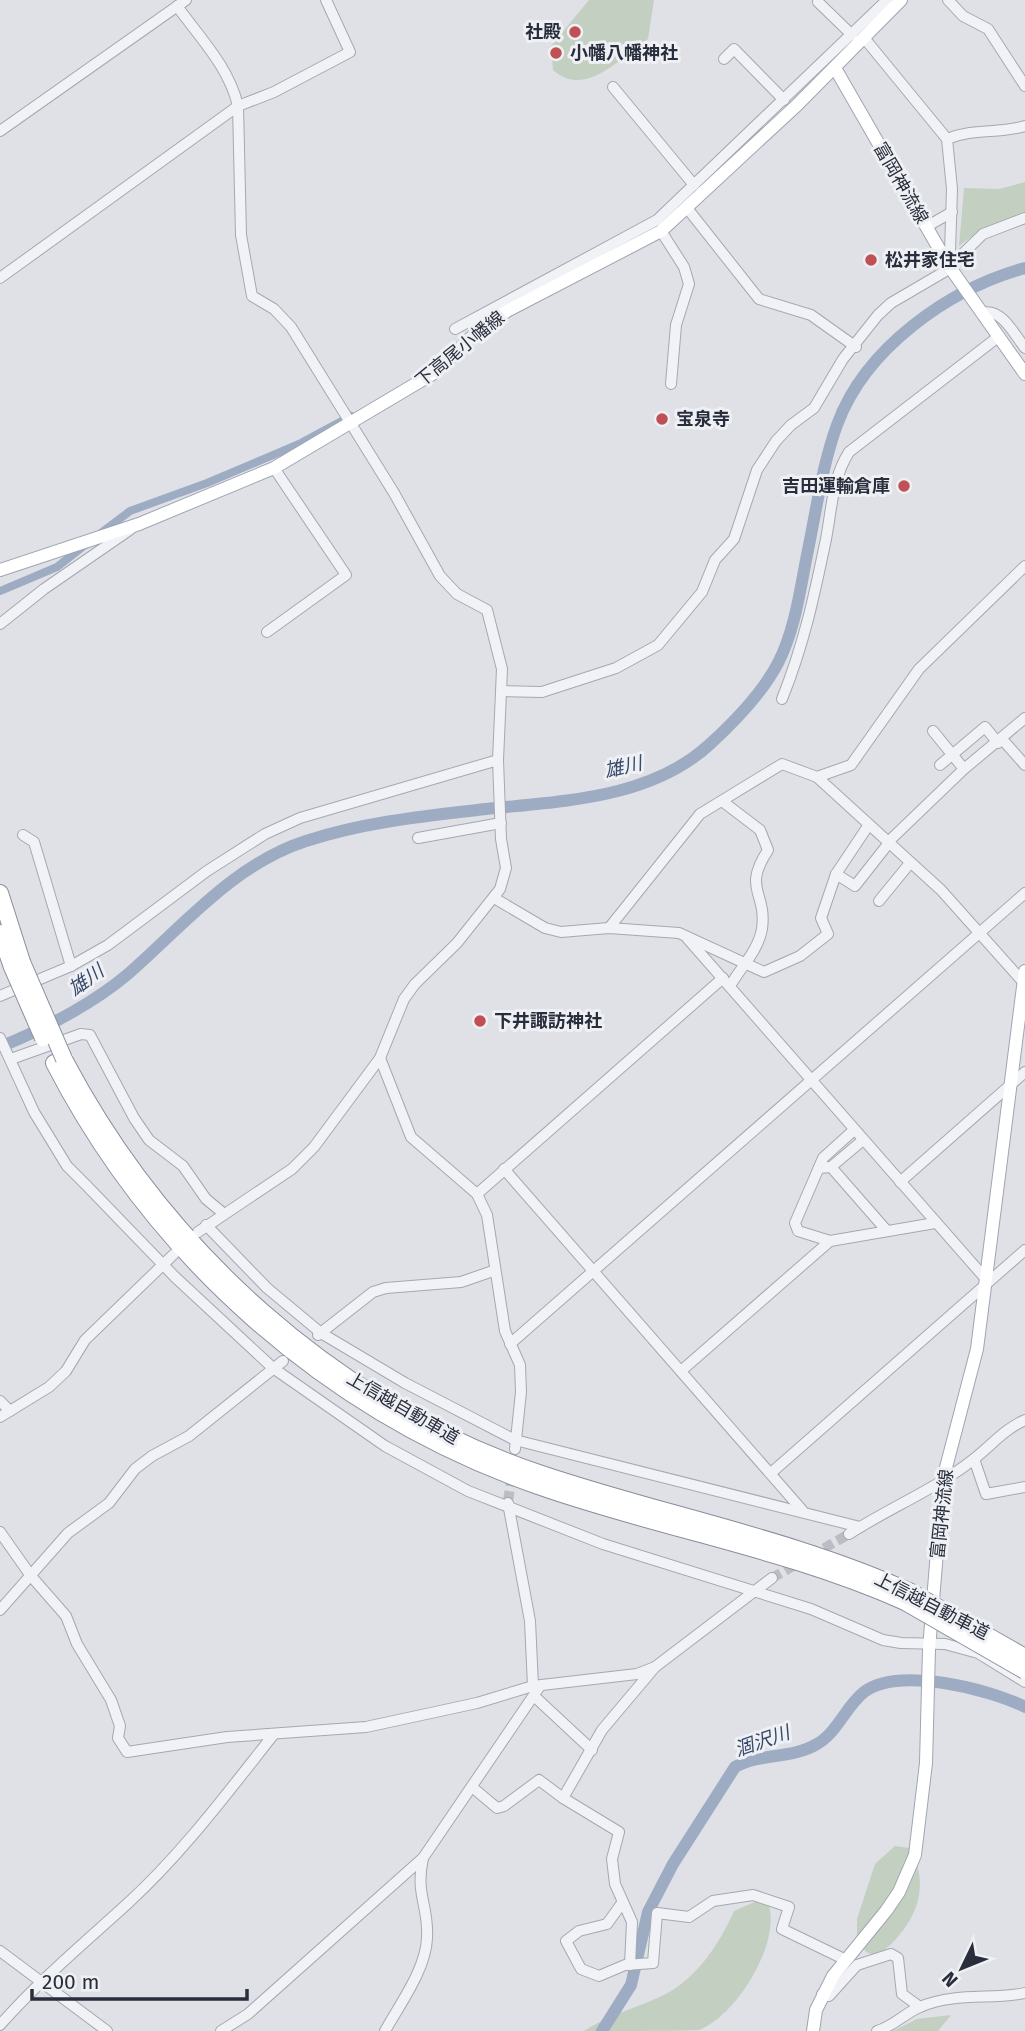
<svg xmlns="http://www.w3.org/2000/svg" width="1025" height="2031" viewBox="0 0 1025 2031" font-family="'Fira Sans','Noto Sans JP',sans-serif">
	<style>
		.green { fill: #c3d0c1 }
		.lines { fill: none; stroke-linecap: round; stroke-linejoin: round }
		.canal { stroke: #9dacc3; stroke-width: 8 }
		.river { stroke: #9dacc3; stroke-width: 12 }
		.minor-tunnel { stroke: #bbbdc5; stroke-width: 10; stroke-dasharray: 10 5; stroke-linecap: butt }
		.minor-casing { stroke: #a5a8b0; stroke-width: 12 }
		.major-casing { stroke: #9fa5b1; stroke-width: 14 }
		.highway-casing { stroke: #888e9c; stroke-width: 18 }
		.minor { stroke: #f1f2f5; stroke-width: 10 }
		.major { stroke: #fff; stroke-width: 12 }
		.highway { stroke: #fff; stroke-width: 16 }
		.highway-bridge-casing { stroke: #888e9c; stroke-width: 18; stroke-linecap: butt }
		.highway-bridge { stroke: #fff; stroke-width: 16 }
		.poi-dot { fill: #c05055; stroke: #eef0f4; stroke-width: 2.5 }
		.labels { text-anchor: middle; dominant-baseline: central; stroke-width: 6; stroke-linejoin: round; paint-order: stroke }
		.poi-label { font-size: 18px; font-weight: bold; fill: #292e3c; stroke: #eef0f4; text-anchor: start }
		.street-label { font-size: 18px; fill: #292e3c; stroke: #eef0f4 }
		.water-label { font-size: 19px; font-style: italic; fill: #384a6c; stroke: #eef0f4 }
	</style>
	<rect width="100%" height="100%" fill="#dfe1e7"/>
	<g class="green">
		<path d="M 589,0 L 654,0 L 648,39 C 620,58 585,99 553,70 L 551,46 Z"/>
		<path d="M 1025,182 L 1025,214 L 983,228 L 959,246 L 964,188 L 999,189 Z"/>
		<path d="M 895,1846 L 909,1848 C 934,1888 913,1929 877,1956 L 866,1952 L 857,1939 L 857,1919 L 875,1864 Z"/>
		<path d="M 757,1901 L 769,1906 C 780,1945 736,2016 699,2030 C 684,2031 606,2031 584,2031 C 607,2016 630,2010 655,1999 C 693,1984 718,1947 734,1911 Z"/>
		<path d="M 951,2015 L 938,2031 L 893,2031 L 917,2019 Z"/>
	</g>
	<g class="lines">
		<g class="canal">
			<path d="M 101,533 L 130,511 L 207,483 L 299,444 L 351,416"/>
			<path d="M 0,591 L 57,567 L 85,545"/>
		</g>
		<g class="river">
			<path d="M 0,1047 C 46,1028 90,1006 128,974 C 183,926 234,864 306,841 C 364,822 425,816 486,809 C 562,801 651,799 710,744 C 734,722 763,692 778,663 C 795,630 800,590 807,555 C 816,512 822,466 837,425 C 865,348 949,289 1025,268"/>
			<path d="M 602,2031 L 631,1985 L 648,1912 L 673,1864 L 735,1767 C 760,1753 792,1759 817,1744 C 837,1733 846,1706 864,1692 C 898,1666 990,1689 1025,1707"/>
		</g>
		<g class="minor-tunnel">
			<path d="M 508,1501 L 513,1469"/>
			<path d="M 772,1578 L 849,1534"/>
		</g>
		<defs>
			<g id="minor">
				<path d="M 948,0 L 963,16 L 988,29 L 1025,86"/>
				<path d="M 818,2 L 852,35"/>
				<path d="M 177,6 C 200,38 229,67 238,106 L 241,235 L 252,296 L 274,309 L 291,327 L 394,493 L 440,576 L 457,594 L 487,610 L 502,669 L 498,760 L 501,839 L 506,868 L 500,889 L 457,943 L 415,984 L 404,999 L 380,1058 L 314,1147 L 292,1169 L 198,1232"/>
				<path d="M 865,39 L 947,139 L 952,189 L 950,252"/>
				<path d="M 724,59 L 734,49 L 784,100"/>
				<path d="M 613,87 L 694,185"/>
				<path d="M 0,131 L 186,0"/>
				<path d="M 947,139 C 973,128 999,134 1025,126"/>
				<path d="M 687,208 L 759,299 L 811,315 L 856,347"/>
				<path d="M 926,227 L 952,212"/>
				<path d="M 661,231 L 684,267 L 689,284 L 676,325 L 671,384"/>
				<path d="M 0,278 L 238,106 L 274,92 L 350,52 L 326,0"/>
				<path d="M 982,313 C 1001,307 1014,334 1025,348"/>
				<path d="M 455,329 L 657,220 L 887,0"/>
				<path d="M 0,624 L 44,589 L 131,529"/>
				<path d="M 267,632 L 346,575 L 274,468"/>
				<path d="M 502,691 L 542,692 L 616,668 L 658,645 L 702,592 L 715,560 L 734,539 L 757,470 L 776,441 L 791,425 L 814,408 L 843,359 L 878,315 L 891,303 L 944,272 L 983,234 L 1025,218"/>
				<path d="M 782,699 C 804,644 814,597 826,539 C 832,508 832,479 849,452 L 998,337"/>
				<path d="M 933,731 L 964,769"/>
				<path d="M 1002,739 L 1025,765"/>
				<path d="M 940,765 L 985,727 L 998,743"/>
				<path d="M 817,777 L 851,765 L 919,669 L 1025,566"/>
				<path d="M 722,801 L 760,830 L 768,850 C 742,890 767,891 762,929 C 758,951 741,967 730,986"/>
				<path d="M 23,835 L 34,842 L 71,966"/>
				<path d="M 418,838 L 501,823"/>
				<path d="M 887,843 L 964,769 L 1025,718"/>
				<path d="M 836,874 L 855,886 L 888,844"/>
				<path d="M 494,898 L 545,928 L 561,932 L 609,928 L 679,933 L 764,972 L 800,956 L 828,934 L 821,918 L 836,874 L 868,826"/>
				<path d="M 879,901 L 910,863"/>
				<path d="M 609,928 L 700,814 L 782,764 L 817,777 L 941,890 L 1025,984"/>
				<path d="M 687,938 L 985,1278"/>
				<path d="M 0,996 L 71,966 L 108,945 L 207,871 L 265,834 L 300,818 L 498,760"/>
				<path d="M 0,1038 L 34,1112 L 67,1166 L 87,1186 L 175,1277 L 273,1368 L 385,1446 L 468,1491 L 603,1544 L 811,1609 L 883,1640 L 901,1643 L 945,1644 L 978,1653 L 1025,1682"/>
				<path d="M 380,1058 L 411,1137 L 477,1194 L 487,1215 L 505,1331 L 520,1365 L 521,1392 L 515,1449"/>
				<path d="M 11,1059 L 81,1034 L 90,1035 L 134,1118 L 149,1140 L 183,1166 L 206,1199 L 223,1213"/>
				<path d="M 854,1130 L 823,1158 L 795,1223 L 798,1231 L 830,1241 L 935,1223"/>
				<path d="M 831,1167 L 863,1140"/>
				<path d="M 819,1168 L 831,1167 L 887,1231"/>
				<path d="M 504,1169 L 802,1510"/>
				<path d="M 900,1182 L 1025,1072"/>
				<path d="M 477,1194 L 723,978"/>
				<path d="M 206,1225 L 267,1288 L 321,1333 L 405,1383 L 515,1440 L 860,1527"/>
				<path d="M 318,1335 L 373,1292 L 386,1288 L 461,1282 L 493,1271"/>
				<path d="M 510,1344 L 1025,893"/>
				<path d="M 681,1371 L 830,1241"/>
				<path d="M 0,1401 L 10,1411"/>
				<path d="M 0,1417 L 49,1387 L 66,1371 L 85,1340 L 174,1254"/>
				<path d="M 974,1459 L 986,1494 L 1025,1487"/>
				<path d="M 771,1473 L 1025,1250"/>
				<path d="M 508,1503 L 530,1621 L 533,1686"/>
				<path d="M 0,1532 L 31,1576 L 66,1616 L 77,1644 L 111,1700 L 120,1726 L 118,1738 L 127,1752 L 227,1737 L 366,1727 L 477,1703 L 533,1686 L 637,1674 L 655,1667"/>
				<path d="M 849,1534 C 889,1508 936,1489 974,1459 C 992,1445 1003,1430 1025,1420"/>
				<path d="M 0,1610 L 68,1533 L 109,1503 L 135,1469 L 152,1456 L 189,1436 L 283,1361"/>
				<path d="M 534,1696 L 592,1750"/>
				<path d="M 472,1787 L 497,1808 L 504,1806 L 539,1780 L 563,1798"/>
				<path d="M 622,1903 L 607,1924 L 579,1931 L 566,1941 L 581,1969 L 599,1976 L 625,1965 L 653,1963 L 657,1913 L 689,1917 L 713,1901 L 753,1895 L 789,1907 L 782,1929 L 846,1960"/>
				<path d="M 0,1951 L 107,2031"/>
				<path d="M 630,1965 L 632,1922 L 615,1884 L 612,1859 L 619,1832 L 563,1798 L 602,1730 L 655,1667 L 772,1578"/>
				<path d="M 822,1994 L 829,1996 L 857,1965 L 891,1954 L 898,1958 L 902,1994 L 920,2007"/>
				<path d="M 0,2025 C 41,1979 82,1945 127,1904 C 182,1854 228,1792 274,1734"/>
				<path d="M 221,2031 L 248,2014 L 423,1858 L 540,1686"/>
				<path d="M 385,2031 C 400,2004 426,1969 427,1938 C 429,1906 415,1895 423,1858"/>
				<path d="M 877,2031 C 894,2026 905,2013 920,2007 C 955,1992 992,2000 1025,1993"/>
			</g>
			<g id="major">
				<path d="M 835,68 L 949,266 L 1025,374"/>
				<path d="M 0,570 L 139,524 L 274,468 L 434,373 L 480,329 L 507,311 L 661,231 L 797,105 L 901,0"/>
				<path d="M 813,2031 L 816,2010 L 833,1976 L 886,1911 L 899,1892 L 915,1855 L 926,1763 L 929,1649 L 943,1479 L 977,1349 L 1025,971"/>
			</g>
			<g id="highway">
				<path d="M 0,893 L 22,962"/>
				<path d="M 0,933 L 12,967"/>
				<path d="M 65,1061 C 165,1250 335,1404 539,1473 C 663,1515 792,1538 911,1592"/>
				<path d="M 54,1063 C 155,1259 329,1413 538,1486 C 660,1529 787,1549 905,1602"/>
			</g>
		</defs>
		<use href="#minor" class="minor-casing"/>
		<use href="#major" class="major-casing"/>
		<use href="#highway" class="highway-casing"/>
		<use href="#minor" class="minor"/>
		<use href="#major" class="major"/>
		<use href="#highway" class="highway"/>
		<defs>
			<g id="highway-bridge">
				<path d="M 22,962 L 64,1059"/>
				<path d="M 12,967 L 43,1038"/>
				<path d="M 911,1592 L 1025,1657"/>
				<path d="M 905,1602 L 1025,1671"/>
			</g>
		</defs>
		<use href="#highway-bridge" class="highway-bridge-casing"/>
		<use href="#highway-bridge" class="highway-bridge"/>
	</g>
	<g class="poi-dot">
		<circle cx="575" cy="32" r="7"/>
		<circle cx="556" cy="53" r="7"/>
		<circle cx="871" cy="260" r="7"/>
		<circle cx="662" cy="419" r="7"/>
		<circle cx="904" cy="486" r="7"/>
		<circle cx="480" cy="1021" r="7"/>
	</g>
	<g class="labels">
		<g class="poi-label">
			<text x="561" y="32" text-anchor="end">社殿</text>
			<text x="570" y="53">小幡八幡神社</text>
			<text x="885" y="260">松井家住宅</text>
			<text x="676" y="419">宝泉寺</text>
			<text x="890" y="486" text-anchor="end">吉田運輸倉庫</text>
			<text x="494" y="1021">下井諏訪神社</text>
		</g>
		<g class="street-label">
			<text transform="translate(901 183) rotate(60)">富岡神流線</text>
			<text transform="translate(460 349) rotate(-39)">下高尾小幡線</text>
			<text transform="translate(403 1408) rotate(30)">上信越自動車道</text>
			<text transform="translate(942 1514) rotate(-84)">富岡神流線</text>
			<text transform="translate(932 1606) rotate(27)">上信越自動車道</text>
		</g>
		<g class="water-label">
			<text transform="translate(623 767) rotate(-13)">雄川</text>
			<text transform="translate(86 980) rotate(-36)">雄川</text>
			<text transform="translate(762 1741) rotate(-19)">涸沢川</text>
		</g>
	</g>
	<g transform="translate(962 1968) rotate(227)" stroke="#eef0f4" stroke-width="5" paint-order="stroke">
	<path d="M0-5L12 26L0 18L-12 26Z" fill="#292e3c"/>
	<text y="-10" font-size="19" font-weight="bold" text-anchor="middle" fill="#292e3c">N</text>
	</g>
	<path d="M32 1989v10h215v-10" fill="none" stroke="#292e3c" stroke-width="3.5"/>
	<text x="42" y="1989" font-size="21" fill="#292e3c" stroke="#eef0f4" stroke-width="5" paint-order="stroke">200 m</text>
</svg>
